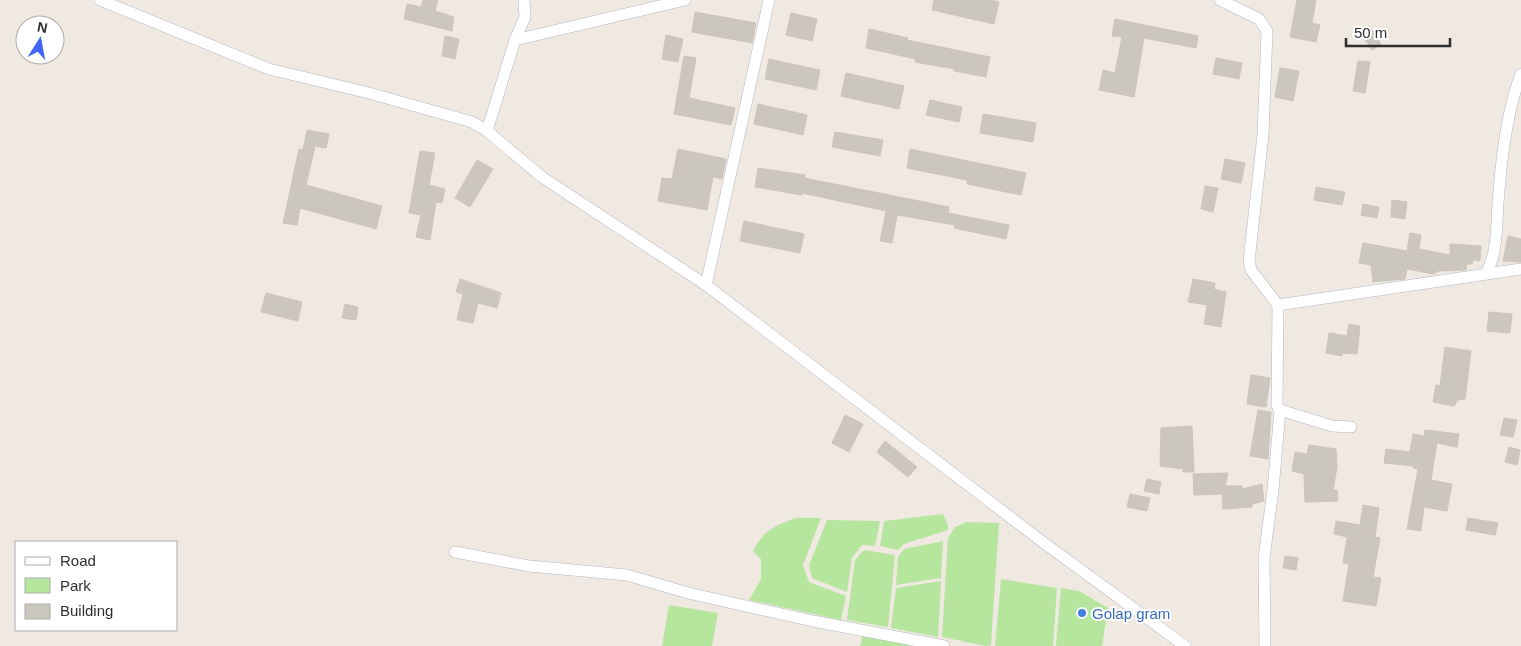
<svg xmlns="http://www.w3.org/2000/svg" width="1521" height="646" viewBox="0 0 1521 646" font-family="Arial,sans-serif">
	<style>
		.green { fill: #b6e59e }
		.building { fill: #cbc7bf; stroke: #cbc5ba }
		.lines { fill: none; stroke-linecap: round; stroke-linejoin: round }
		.street-casing { stroke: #b4b7c1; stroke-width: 12 }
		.street { stroke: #fff; stroke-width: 11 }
		.shop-dot { fill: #3f7fe0; stroke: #fff; stroke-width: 2 }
		.labels { text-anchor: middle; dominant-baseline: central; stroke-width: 4; stroke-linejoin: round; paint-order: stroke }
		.shop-label { font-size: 15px; fill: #366cbe; stroke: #fff; text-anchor: start }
	</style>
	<rect width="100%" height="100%" fill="#efe9e1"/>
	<g class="green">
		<path d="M 943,514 L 948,525 L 948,530 L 904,544 L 898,550 L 880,546 L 884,521 Z"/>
		<path d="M 796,518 L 821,518 L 803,565 L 809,582 L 846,596 L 841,620 L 749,600 L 761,579 L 761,559 L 753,551 C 764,530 774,526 796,518 Z"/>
		<path d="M 827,520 L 880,521 L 875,546 L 862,545 L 852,558 L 847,592 L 812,578 L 809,565 Z"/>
		<path d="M 966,522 L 999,523 L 991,645 L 986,646 L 942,637 L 948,538 L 955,527 Z"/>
		<path d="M 943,541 L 941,578 L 896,585 L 898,557 L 904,549 Z"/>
		<path d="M 864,550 L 895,555 L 888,627 L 847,620 L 855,560 Z"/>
		<path d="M 1001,579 L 1057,588 L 1053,646 L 995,646 Z"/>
		<path d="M 941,581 L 938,637 L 891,628 L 896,588 Z"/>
		<path d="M 1061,588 L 1079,591 L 1108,608 L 1102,646 L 1056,646 Z"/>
		<path d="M 669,605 L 718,613 L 712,646 L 662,646 Z"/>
		<path d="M 863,635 L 915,646 L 860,646 Z"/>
	</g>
	<g class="building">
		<path d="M 423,0 L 438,0 L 435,11 L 454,17 L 452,31 L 404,19 L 407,4 L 421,7 Z"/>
		<path d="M 934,0 L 990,0 L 999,2 L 994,24 L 932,10 Z"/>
		<path d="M 1297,0 L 1316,0 L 1312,23 L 1320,25 L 1316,42 L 1290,37 Z"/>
		<path d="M 695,12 L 756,23 L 752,43 L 692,32 Z"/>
		<path d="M 791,13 L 817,19 L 812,41 L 786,35 Z"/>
		<path d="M 1115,19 L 1198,36 L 1196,48 L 1144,38 L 1134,97 L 1099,90 L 1103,70 L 1115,73 L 1122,37 L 1112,36 Z"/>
		<path d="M 1369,26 L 1381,44 L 1372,50 L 1360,33 Z"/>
		<path d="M 869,29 L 908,38 L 907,40 L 990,57 L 986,77 L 954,71 L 955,69 L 915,62 L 916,59 L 866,48 Z"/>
		<path d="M 666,35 L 683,39 L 678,62 L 662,59 Z"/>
		<path d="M 445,36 L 459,39 L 455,59 L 442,56 Z"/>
		<path d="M 684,56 L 696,58 L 689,98 L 735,108 L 731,125 L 674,114 Z"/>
		<path d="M 1216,58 L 1242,63 L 1239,79 L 1213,74 Z"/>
		<path d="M 769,59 L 820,70 L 816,90 L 765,79 Z"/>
		<path d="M 1358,61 L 1370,62 L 1365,93 L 1353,91 Z"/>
		<path d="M 1280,68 L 1299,71 L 1293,101 L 1275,97 Z"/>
		<path d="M 846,73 L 904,86 L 899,109 L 841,96 Z"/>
		<path d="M 930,100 L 962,107 L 959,122 L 926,115 Z"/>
		<path d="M 758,104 L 807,115 L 803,135 L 754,124 Z"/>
		<path d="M 983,114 L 1036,123 L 1033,142 L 980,133 Z"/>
		<path d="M 307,130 L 329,134 L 326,148 L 315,146 L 306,185 L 382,206 L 376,229 L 300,208 L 297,225 L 283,223 L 299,149 L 303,150 Z"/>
		<path d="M 835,132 L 883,140 L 880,156 L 832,147 Z"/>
		<path d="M 678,149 L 726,159 L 722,179 L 713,177 L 707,210 L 658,201 L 662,178 L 672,179 Z"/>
		<path d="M 910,149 L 1026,173 L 1021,195 L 967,184 L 967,180 L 907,168 Z"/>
		<path d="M 420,151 L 435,153 L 429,185 L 445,189 L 442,203 L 436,202 L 430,240 L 416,237 L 421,215 L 409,213 Z"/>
		<path d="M 1225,159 L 1245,163 L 1241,183 L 1221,179 Z"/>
		<path d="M 477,160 L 493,169 L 470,207 L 455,198 Z"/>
		<path d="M 758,168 L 805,175 L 804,178 L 949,207 L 948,213 L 1009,225 L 1006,239 L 954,228 L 955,225 L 897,215 L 892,243 L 880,241 L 886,211 L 802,193 L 802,195 L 755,187 Z"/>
		<path d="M 1205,186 L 1218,188 L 1213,212 L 1201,209 Z"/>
		<path d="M 1316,187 L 1345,192 L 1342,205 L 1314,200 Z"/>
		<path d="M 1392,200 L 1407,202 L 1405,219 L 1391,217 Z"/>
		<path d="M 1363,204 L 1379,207 L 1377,218 L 1361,215 Z"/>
		<path d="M 744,221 L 804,234 L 800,253 L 740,241 Z"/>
		<path d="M 1410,233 L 1421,235 L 1419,249 L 1450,255 L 1450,244 L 1481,246 L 1480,261 L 1473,260 L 1472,264 L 1467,264 L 1466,270 L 1438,271 L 1434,274 L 1407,269 L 1405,279 L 1373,282 L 1371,265 L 1359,263 L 1363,243 L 1407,251 Z"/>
		<path d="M 1508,236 L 1521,239 L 1521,262 L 1503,261 Z"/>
		<path d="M 460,279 L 501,293 L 497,308 L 478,303 L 473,323 L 457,320 L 463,294 L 456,292 Z"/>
		<path d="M 1193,279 L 1215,283 L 1214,289 L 1226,292 L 1221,327 L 1204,324 L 1207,305 L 1188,302 Z"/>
		<path d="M 266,293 L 302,302 L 298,321 L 261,312 Z"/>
		<path d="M 345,304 L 358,307 L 356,320 L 342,318 Z"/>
		<path d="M 1489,312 L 1512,314 L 1510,333 L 1487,331 Z"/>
		<path d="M 1349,324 L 1360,326 L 1357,354 L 1343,353 L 1342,356 L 1326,353 L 1329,333 L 1347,336 Z"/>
		<path d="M 1445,347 L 1471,351 L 1465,399 L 1458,400 L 1454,406 L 1433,402 L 1436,385 L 1440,386 Z"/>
		<path d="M 1251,375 L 1270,378 L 1266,407 L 1247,404 Z"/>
		<path d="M 1258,410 L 1271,412 L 1268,459 L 1250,456 Z"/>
		<path d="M 845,415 L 863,424 L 849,452 L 832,443 Z"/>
		<path d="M 1504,418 L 1517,420 L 1513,437 L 1500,435 Z"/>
		<path d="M 1192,426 L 1194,472 L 1183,472 L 1183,469 L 1160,466 L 1161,428 Z"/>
		<path d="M 1425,430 L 1459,434 L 1457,447 L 1437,443 L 1431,480 L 1452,484 L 1447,511 L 1424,507 L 1421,531 L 1407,529 L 1418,469 L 1413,468 L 1414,466 L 1384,463 L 1386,449 L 1410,452 L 1413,434 L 1424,436 Z"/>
		<path d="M 885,441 L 917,467 L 908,477 L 877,452 Z"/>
		<path d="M 1309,445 L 1336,449 L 1337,467 L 1333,490 L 1337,490 L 1338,501 L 1305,502 L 1304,474 L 1292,471 L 1295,452 L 1307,454 Z"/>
		<path d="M 1509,447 L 1520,450 L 1517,465 L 1505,462 Z"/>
		<path d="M 1228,473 L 1225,486 L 1242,486 L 1242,489 L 1262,484 L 1264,501 L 1252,504 L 1252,507 L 1223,509 L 1222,494 L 1194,495 L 1193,474 Z"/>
		<path d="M 1147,479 L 1161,482 L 1159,494 L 1144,491 Z"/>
		<path d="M 1130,494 L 1150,498 L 1147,511 L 1127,507 Z"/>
		<path d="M 1363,505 L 1379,508 L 1375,537 L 1380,538 L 1373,577 L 1381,578 L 1376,606 L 1343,601 L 1349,564 L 1343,563 L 1347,537 L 1334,534 L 1336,521 L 1360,525 Z"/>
		<path d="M 1468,518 L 1498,523 L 1495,535 L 1466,530 Z"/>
		<path d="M 1285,556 L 1298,558 L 1296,570 L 1283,568 Z"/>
	</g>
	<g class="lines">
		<defs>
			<g id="street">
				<path d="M 100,0 L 269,69 L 369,93 L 472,122 L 487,131 L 542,177 L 706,285 L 1044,543 L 1185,646"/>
				<path d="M 1220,0 L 1259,19 L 1267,31 L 1263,135 L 1249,261 L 1251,270 L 1278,305"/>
				<path d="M 515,40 L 525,17 L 524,0"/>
				<path d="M 487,131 L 515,40 L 685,0"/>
				<path d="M 1486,274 C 1499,251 1496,218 1499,191 C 1502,153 1507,110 1521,74"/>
				<path d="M 706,285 L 769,0"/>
				<path d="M 1351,427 L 1332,426 L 1280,410 L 1277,405 L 1278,305 L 1521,269"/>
				<path d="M 455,552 L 529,566 L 627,575 L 688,593 L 813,621 L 944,646"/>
				<path d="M 1265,646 L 1264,558 L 1273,490 L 1280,410"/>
			</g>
		</defs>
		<use href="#street" class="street-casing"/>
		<use href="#street" class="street"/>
	</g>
	<circle class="shop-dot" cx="1082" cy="613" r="5"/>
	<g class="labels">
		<g class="shop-label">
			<text x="1092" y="613">Golap gram</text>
		</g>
	</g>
	<rect x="15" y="541" width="162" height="90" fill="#ffffff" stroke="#ababab"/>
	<rect x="25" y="557" width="25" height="8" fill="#ffffff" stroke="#ababab"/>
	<text x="60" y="566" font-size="15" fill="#2e2e2e">Road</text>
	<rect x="25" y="578" width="25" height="15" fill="#b6e59e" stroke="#ababab"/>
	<text x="60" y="591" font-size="15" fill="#2e2e2e">Park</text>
	<rect x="25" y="604" width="25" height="15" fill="#cbc7bf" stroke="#ababab"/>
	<text x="60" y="616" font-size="15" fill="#2e2e2e">Building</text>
	<g transform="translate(40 40) rotate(11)"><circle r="24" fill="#ffffff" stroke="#ababab"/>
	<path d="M0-4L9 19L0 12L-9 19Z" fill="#4264fb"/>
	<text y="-8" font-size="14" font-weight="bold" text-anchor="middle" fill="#2e2e2e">N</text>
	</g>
	<path d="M1346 38v8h104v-8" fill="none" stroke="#2e2e2e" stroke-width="2.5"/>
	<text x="1354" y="38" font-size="15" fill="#2e2e2e" stroke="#ffffff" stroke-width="4" paint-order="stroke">50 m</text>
</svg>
